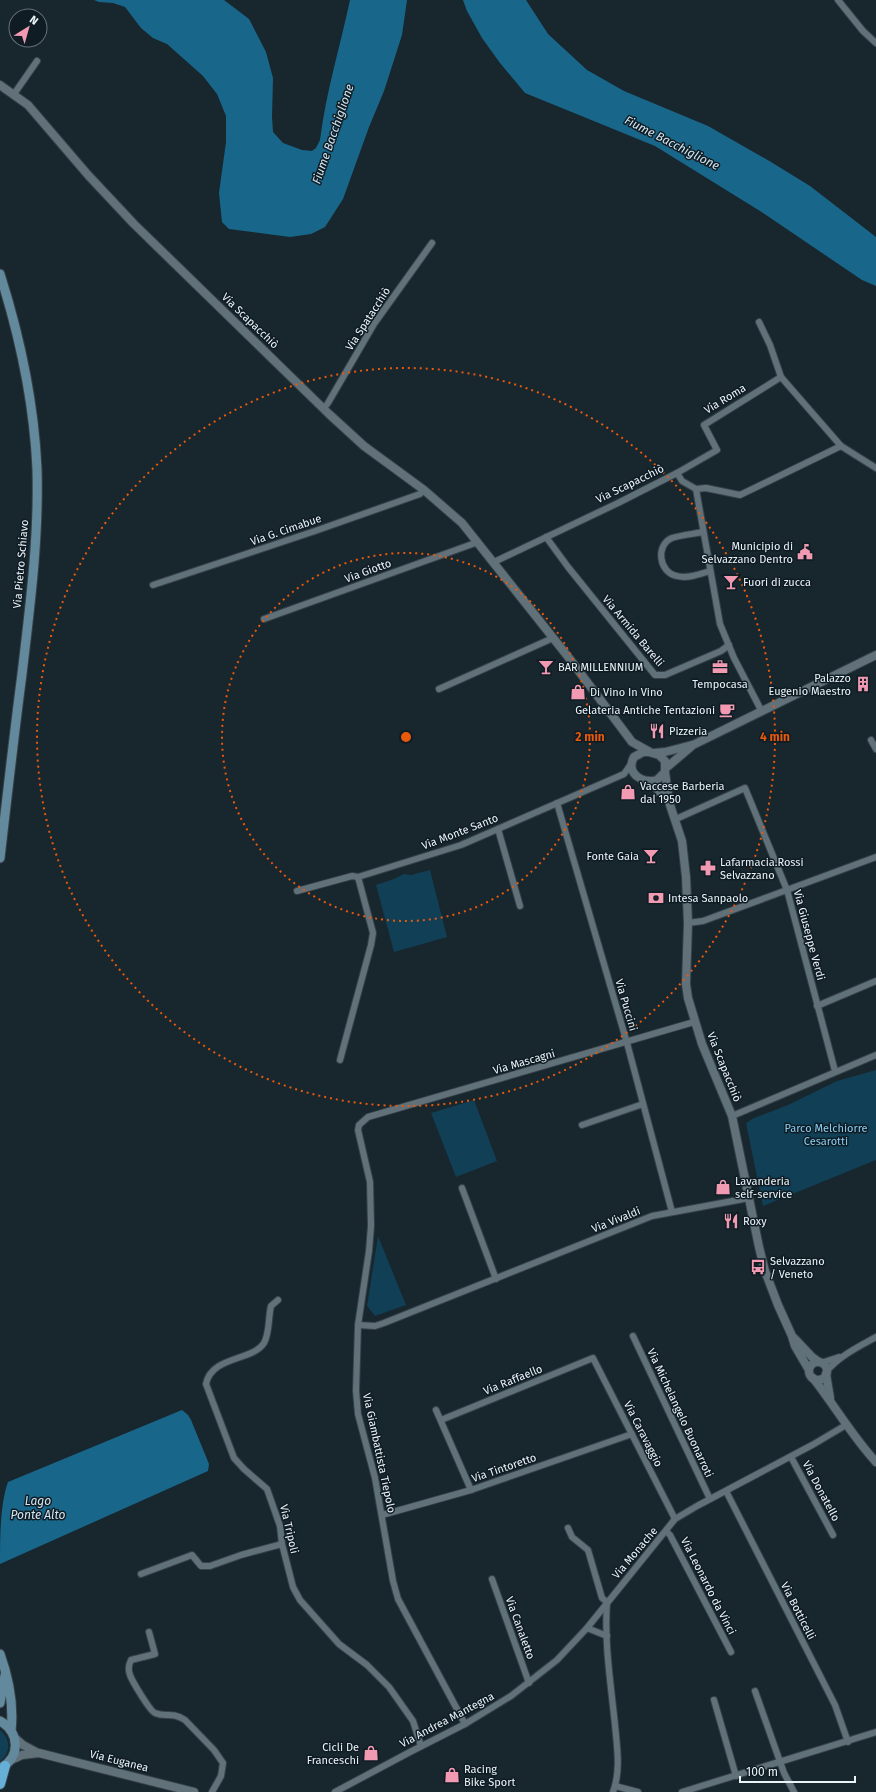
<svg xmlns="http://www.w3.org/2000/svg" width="876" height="1792" viewBox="0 0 876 1792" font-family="'Fira Sans',sans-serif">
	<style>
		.green { fill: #113f55 }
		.water { fill: #18678b }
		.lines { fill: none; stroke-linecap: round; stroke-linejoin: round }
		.minor-casing { stroke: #364148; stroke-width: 8 }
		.tertiary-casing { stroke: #364148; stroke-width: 10 }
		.secondary-casing { stroke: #364148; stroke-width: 11 }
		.trunk-casing { stroke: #364148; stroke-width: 12 }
		.minor { stroke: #61717a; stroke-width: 6 }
		.tertiary { stroke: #61717a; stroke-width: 8 }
		.secondary { stroke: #63899d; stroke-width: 9 }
		.trunk { stroke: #66b0d7; stroke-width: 10 }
		.ring { fill: none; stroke: #e8590c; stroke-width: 2; stroke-dasharray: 2 4 }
		.labels { text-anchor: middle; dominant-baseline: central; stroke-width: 3; stroke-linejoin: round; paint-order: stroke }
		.street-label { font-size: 11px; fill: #eaf3f8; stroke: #0f1c24 }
		.poi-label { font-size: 11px; fill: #eaf3f8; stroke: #0f1c24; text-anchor: start }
		.park-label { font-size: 11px; fill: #89cdf3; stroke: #0f1c24 }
		.water-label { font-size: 12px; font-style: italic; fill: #d1e7f4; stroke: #0f1c24 }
		.centre { fill: #e8590c; stroke: #0f1c24; stroke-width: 2 }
		.ring-label { font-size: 12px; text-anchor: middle; font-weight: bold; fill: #e8590c; stroke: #0f1c24; stroke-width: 3; stroke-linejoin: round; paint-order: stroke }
	</style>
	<rect width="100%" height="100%" fill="#18262e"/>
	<g class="green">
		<path d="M 430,870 L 447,937 L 394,952 L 376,885 L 394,879 L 404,874 L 411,875 Z"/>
		<path d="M 876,1070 L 876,1160 L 763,1206 L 746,1123 L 754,1118 L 788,1105 L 837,1081 Z"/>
		<path d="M 474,1100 L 497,1161 L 456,1177 L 431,1113 Z"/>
		<path d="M 378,1236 L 406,1305 L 375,1316 L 367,1306 Z"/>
		<path d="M 0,1730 C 11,1739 11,1753 0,1761 Z"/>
	</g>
	<g class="water">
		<path d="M 94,0 L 224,0 L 249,19 L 266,52 L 273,78 L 272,117 L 273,132 L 283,143 L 302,150 L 312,151 L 316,148 L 320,140 C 326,92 340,47 350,0 L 407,0 L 402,35 L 384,91 L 369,127 L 343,199 L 325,227 L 311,234 L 290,237 L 229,229 L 222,222 L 219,193 L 226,142 L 226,116 L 217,94 L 203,76 L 167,44 L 153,38 L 141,28 L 125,7 L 113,3 L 99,2 Z"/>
		<path d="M 463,0 L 526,0 L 548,34 L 587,70 L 624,91 L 708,126 L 771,162 L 810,186 L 876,237 L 876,286 L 862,280 L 760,211 L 655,146 L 525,93 L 500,63 L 482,38 L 467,11 Z"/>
		<path d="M 182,1410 L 188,1415 L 191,1420 L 209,1464 L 208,1471 L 0,1564 C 0,1538 0,1504 8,1482 Z"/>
	</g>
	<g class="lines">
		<defs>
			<g id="minor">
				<path d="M 838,0 L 863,31 L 876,43"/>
				<path d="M 14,94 L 37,61"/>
				<path d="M 759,322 L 770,345 L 781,377 L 841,446 L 876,468"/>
				<path d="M 324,408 L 328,403 L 374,324 L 432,243"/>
				<path d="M 677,473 L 717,450 L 704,425 L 781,377"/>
				<path d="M 696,489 L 720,624 L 734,658 L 761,710"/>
				<path d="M 703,532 C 693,534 682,535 672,538 C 655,545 659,573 677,576 C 687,579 700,574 710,571"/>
				<path d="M 546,537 L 568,567 L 655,675 L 665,675 L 721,651 L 729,645"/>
				<path d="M 494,562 L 618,503 L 677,473 L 682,481 L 696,489 L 706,488 L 740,495 L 841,446"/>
				<path d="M 153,585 L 315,531 L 420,494 L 424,490"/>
				<path d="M 264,619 L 478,542"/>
				<path d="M 439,689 L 553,638"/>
				<path d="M 871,740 L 876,749"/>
				<path d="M 557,803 L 627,1043 L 672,1212"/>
				<path d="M 676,819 L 745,788 L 787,890 L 835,1071"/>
				<path d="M 498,829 L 520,906"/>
				<path d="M 297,891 L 352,876 L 358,877 L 461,845 L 624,774 L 631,764"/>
				<path d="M 688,923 L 703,921 L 876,857"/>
				<path d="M 817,1006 L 876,981"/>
				<path d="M 340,1060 L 371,945 L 373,933 L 358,877"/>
				<path d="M 732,1116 L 876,1055"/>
				<path d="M 582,1125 L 643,1104"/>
				<path d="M 462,1188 L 496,1279"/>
				<path d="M 278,1300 L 271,1306 C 268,1318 270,1332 264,1343 C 253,1361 211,1356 206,1384 L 234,1458 L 244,1469 L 267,1489 L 280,1526 L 282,1544 L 293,1587 L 300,1600 L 339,1644 L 367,1665 L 389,1687 L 413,1721 L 421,1746"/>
				<path d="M 358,1325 L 375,1326 L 384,1323 L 652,1216 L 749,1198"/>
				<path d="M 633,1336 L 710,1499"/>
				<path d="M 821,1363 L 839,1357"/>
				<path d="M 826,1372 C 839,1356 858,1347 876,1337"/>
				<path d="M 436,1410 L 471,1490"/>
				<path d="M 441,1420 L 593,1358 L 675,1519"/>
				<path d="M 791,1457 L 833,1535"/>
				<path d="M 726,1491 L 835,1705 L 848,1742"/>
				<path d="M 382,1515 L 471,1490 L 632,1434"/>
				<path d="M 568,1528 L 572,1537 L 588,1550 L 602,1598 L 607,1602"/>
				<path d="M 666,1531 L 670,1535 L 731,1652"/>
				<path d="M 141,1574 L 192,1555 L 201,1566 L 210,1566 L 241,1555 L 282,1544"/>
				<path d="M 492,1579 L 529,1683"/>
				<path d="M 607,1602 C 604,1643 611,1685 615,1725 C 617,1747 621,1771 613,1792"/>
				<path d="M 587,1628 L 607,1636"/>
				<path d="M 149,1632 L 155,1654 L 131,1660 C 129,1664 128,1670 130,1675 C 132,1681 150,1711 155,1713 C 166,1718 171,1711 185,1720 L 214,1750 L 223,1763 L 221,1776 L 212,1792"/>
				<path d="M 755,1691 L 784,1773 L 794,1792"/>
				<path d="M 714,1700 L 736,1776"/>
				<path d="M 465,1724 L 398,1599 L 393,1581 L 375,1478 L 358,1414 L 356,1391 L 358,1325 L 369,1251 L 371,1226 L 370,1182 L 358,1130 L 359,1125 L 368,1117 L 694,1022"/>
				<path d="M 615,1786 L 638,1792"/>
				<path d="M 335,1792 L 410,1752 L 465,1724 L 511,1696 L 557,1660 L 587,1628 L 675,1519 L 697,1506 L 814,1444 L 846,1425"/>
				<path d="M 682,1792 L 876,1732"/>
			</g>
			<g id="tertiary">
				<path d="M 0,85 L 28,105 L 88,175 L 134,224 L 329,414 L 364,446 L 424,490 L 462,523 L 569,658 L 632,742 L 650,752"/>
				<path d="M 645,751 L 659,755 L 665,761 L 665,772 L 657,780 C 642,784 625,773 634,757 Z"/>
				<path d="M 654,753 L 665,752 L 692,745"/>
				<path d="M 666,768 L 693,745 L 876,655"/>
				<path d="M 665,772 L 669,802 L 682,841 L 686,877 L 688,923 L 686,984 L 688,998 L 702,1044 L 732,1116 L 759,1247 L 765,1271 L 778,1305 L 792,1336 L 795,1346 L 809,1370"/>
				<path d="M 649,781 L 669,801"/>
				<path d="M 794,1338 L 812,1357 L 819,1362"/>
				<circle cx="818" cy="1371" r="9"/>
				<path d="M 826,1374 L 830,1398"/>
				<path d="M 813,1378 C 835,1406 852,1436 876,1462"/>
				<path d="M 15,1738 L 23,1745 L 38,1753"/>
				<path d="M 11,1760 L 22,1755 L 39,1753 L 194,1792"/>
			</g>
			<g id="secondary">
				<path d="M 0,274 C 20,337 34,402 37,469 C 39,538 30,606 22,674 C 14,735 7,797 0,858"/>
				<path d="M 0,1654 C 9,1679 14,1704 11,1731"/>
				<path d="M 0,1703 L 5,1675"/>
				<path d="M 0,1721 C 20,1732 21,1758 0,1768"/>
			</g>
			<path id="trunk" d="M 0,1784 L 5,1766"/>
		</defs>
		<use href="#minor" class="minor-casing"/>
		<use href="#tertiary" class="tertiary-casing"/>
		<use href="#secondary" class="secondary-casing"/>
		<use href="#trunk" class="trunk-casing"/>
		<use href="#minor" class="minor"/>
		<use href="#tertiary" class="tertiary"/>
		<use href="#secondary" class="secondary"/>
		<use href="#trunk" class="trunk"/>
	</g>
	<g class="ring">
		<circle cx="406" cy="737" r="184"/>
		<circle cx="406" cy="737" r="369"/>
	</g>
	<defs>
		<symbol id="civic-bare" viewBox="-9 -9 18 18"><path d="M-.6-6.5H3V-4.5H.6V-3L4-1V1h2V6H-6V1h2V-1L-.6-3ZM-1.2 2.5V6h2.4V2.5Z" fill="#f19ab2" stroke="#0f1c24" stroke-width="2.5" paint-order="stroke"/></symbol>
		<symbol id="bar-bare" viewBox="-9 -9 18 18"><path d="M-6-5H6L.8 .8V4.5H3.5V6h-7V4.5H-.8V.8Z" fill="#f19ab2" stroke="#0f1c24" stroke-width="2.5" paint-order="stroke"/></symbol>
		<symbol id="office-bare" viewBox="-9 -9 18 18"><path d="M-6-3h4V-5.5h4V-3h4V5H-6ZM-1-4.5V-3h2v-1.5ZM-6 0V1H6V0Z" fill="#f19ab2" stroke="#0f1c24" stroke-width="2.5" paint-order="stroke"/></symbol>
		<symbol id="building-bare" viewBox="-9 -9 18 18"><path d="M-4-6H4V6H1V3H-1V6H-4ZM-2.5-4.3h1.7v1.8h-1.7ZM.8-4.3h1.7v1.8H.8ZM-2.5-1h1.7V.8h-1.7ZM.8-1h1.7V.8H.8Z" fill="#f19ab2" stroke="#0f1c24" stroke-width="2.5" paint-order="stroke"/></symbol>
		<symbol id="shop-bare" viewBox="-9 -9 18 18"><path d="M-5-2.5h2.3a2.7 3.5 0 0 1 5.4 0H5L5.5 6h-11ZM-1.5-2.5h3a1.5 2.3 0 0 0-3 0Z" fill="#f19ab2" stroke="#0f1c24" stroke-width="2.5" paint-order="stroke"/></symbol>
		<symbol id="cafe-bare" viewBox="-9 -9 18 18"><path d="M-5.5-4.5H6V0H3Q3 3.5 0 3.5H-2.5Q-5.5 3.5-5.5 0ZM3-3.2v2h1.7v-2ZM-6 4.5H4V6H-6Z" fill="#f19ab2" stroke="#0f1c24" stroke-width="2.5" paint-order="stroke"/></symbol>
		<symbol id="restaurant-bare" viewBox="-9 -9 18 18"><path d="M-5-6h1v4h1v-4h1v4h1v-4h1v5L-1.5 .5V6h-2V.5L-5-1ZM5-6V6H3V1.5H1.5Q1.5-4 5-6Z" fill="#f19ab2" stroke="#0f1c24" stroke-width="2.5" paint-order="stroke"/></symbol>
		<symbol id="pharmacy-bare" viewBox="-9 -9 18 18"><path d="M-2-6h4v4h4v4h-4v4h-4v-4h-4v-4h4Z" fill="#f19ab2" stroke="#0f1c24" stroke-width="2.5" paint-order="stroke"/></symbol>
		<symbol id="bank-bare" viewBox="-9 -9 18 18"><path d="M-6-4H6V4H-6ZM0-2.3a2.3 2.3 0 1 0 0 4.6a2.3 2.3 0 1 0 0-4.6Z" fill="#f19ab2" stroke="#0f1c24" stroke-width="2.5" paint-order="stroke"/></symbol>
		<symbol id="bus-bare" viewBox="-9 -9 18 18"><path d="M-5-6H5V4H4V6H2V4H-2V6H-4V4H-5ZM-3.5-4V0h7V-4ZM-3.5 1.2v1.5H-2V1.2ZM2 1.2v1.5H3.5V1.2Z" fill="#f19ab2" stroke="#0f1c24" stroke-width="2.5" paint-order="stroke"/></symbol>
	</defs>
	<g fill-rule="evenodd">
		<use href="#civic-bare" x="794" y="541" width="22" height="22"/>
		<use href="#bar-bare" x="720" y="571" width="22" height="22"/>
		<use href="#bar-bare" x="535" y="656" width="22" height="22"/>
		<use href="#office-bare" x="709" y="656" width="22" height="22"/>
		<use href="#building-bare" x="852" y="673" width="22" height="22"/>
		<use href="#shop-bare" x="567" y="681" width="22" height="22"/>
		<use href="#cafe-bare" x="716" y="699" width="22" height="22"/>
		<use href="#restaurant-bare" x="646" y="720" width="22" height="22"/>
		<use href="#shop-bare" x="617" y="781" width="22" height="22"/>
		<use href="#bar-bare" x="640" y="845" width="22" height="22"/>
		<use href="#pharmacy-bare" x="697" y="857" width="22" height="22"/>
		<use href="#bank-bare" x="645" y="887" width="22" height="22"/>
		<use href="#shop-bare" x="712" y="1176" width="22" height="22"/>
		<use href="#restaurant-bare" x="720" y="1210" width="22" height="22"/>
		<use href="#bus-bare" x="747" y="1256" width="22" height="22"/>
		<use href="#shop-bare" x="360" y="1742" width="22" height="22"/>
		<use href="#shop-bare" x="441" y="1764" width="22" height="22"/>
	</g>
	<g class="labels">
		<g class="street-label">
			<text transform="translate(368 319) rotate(-57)">Via Spatacchiò</text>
			<text transform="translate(250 321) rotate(44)">Via Scapacchiò</text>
			<text transform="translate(725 399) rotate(-31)">Via Roma</text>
			<text transform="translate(630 484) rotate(-26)">Via Scapacchiò</text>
			<text transform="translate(286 530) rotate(-19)">Via G. Cimabue</text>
			<text transform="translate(21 564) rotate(-85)">Via Pietro Schiavo</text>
			<text transform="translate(368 571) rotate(-20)">Via Giotto</text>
			<text transform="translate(633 631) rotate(50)">Via Armida Barelli</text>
			<text transform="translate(460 832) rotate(-21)">Via Monte Santo</text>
			<text transform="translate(809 935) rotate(75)">Via Giuseppe Verdi</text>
			<text transform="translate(626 1005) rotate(74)">Via Puccini</text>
			<text transform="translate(524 1062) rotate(-16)">Via Mascagni</text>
			<text transform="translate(724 1067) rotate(68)">Via Scapacchiò</text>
			<text transform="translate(616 1220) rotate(-22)">Via Vivaldi</text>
			<text transform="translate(513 1380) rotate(-22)">Via Raffaello</text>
			<text transform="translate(680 1413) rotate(65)">Via Michelangelo Buonarroti</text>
			<text transform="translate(643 1434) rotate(63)">Via Caravaggio</text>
			<text transform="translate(379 1453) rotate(78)">Via Giambattista Tiepolo</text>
			<text transform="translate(504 1468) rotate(-19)">Via Tintoretto</text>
			<text transform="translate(821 1491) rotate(62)">Via Donatello</text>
			<text transform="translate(289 1529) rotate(77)">Via Tripoli</text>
			<text transform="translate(635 1553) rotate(-50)">Via Monache</text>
			<text transform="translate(708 1586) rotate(63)">Via Leonardo da Vinci</text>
			<text transform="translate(798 1611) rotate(63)">Via Botticelli</text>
			<text transform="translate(520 1628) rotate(70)">Via Canaletto</text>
			<text transform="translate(447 1720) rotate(-28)">Via Andrea Mantegna</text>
			<text transform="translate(119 1761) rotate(14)">Via Euganea</text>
		</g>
		<g class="poi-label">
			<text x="793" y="546" text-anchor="end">Municipio di<tspan x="793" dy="13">Selvazzano Dentro</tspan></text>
			<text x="743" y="582">Fuori di zucca</text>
			<text x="558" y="667">BAR MILLENNIUM</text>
			<text x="851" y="678" text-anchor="end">Palazzo<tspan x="851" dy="13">Eugenio Maestro</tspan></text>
			<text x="720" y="684" text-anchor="middle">Tempocasa</text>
			<text x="590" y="692">Di Vino In Vino</text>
			<text x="715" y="710" text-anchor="end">Gelateria Antiche Tentazioni</text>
			<text x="669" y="731">Pizzeria</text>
			<text x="640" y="786">Vaccese Barberia<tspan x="640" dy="13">dal 1950</tspan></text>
			<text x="639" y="856" text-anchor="end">Fonte Gaia</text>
			<text x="720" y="862">Lafarmacia.Rossi<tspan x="720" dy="13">Selvazzano</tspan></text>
			<text x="668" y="898">Intesa Sanpaolo</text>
			<text x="735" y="1181">Lavanderia<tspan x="735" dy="13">self-service</tspan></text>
			<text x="743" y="1221">Roxy</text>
			<text x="770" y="1261">Selvazzano<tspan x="770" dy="13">/ Veneto</tspan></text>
			<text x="359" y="1747" text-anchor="end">Cicli De<tspan x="359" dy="13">Franceschi</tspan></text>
			<text x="464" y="1769">Racing<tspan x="464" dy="13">Bike Sport</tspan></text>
		</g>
		<g class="park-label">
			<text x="826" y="1128">Parco Melchiorre<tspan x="826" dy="13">Cesarotti</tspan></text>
		</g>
		<g class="water-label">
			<text transform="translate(333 134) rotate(-71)">Fiume Bacchiglione</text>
			<text transform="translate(672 143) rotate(27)">Fiume Bacchiglione</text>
			<text x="38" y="1501">Lago<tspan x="38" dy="14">Ponte Alto</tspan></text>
		</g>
	</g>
	<circle cx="406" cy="737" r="6" class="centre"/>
	<g class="ring-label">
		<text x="590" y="741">2 min</text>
		<text x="775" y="741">4 min</text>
	</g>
	<g transform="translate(28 28) rotate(37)"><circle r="19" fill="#0f1c24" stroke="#677279"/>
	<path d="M0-3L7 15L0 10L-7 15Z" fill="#f19ab2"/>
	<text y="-6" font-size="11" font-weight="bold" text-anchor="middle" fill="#eaf3f8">N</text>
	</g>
	<path d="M740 1776v6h115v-6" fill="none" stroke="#eaf3f8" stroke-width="2"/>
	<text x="746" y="1776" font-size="12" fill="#eaf3f8" stroke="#0f1c24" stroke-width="3" paint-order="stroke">100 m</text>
</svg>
